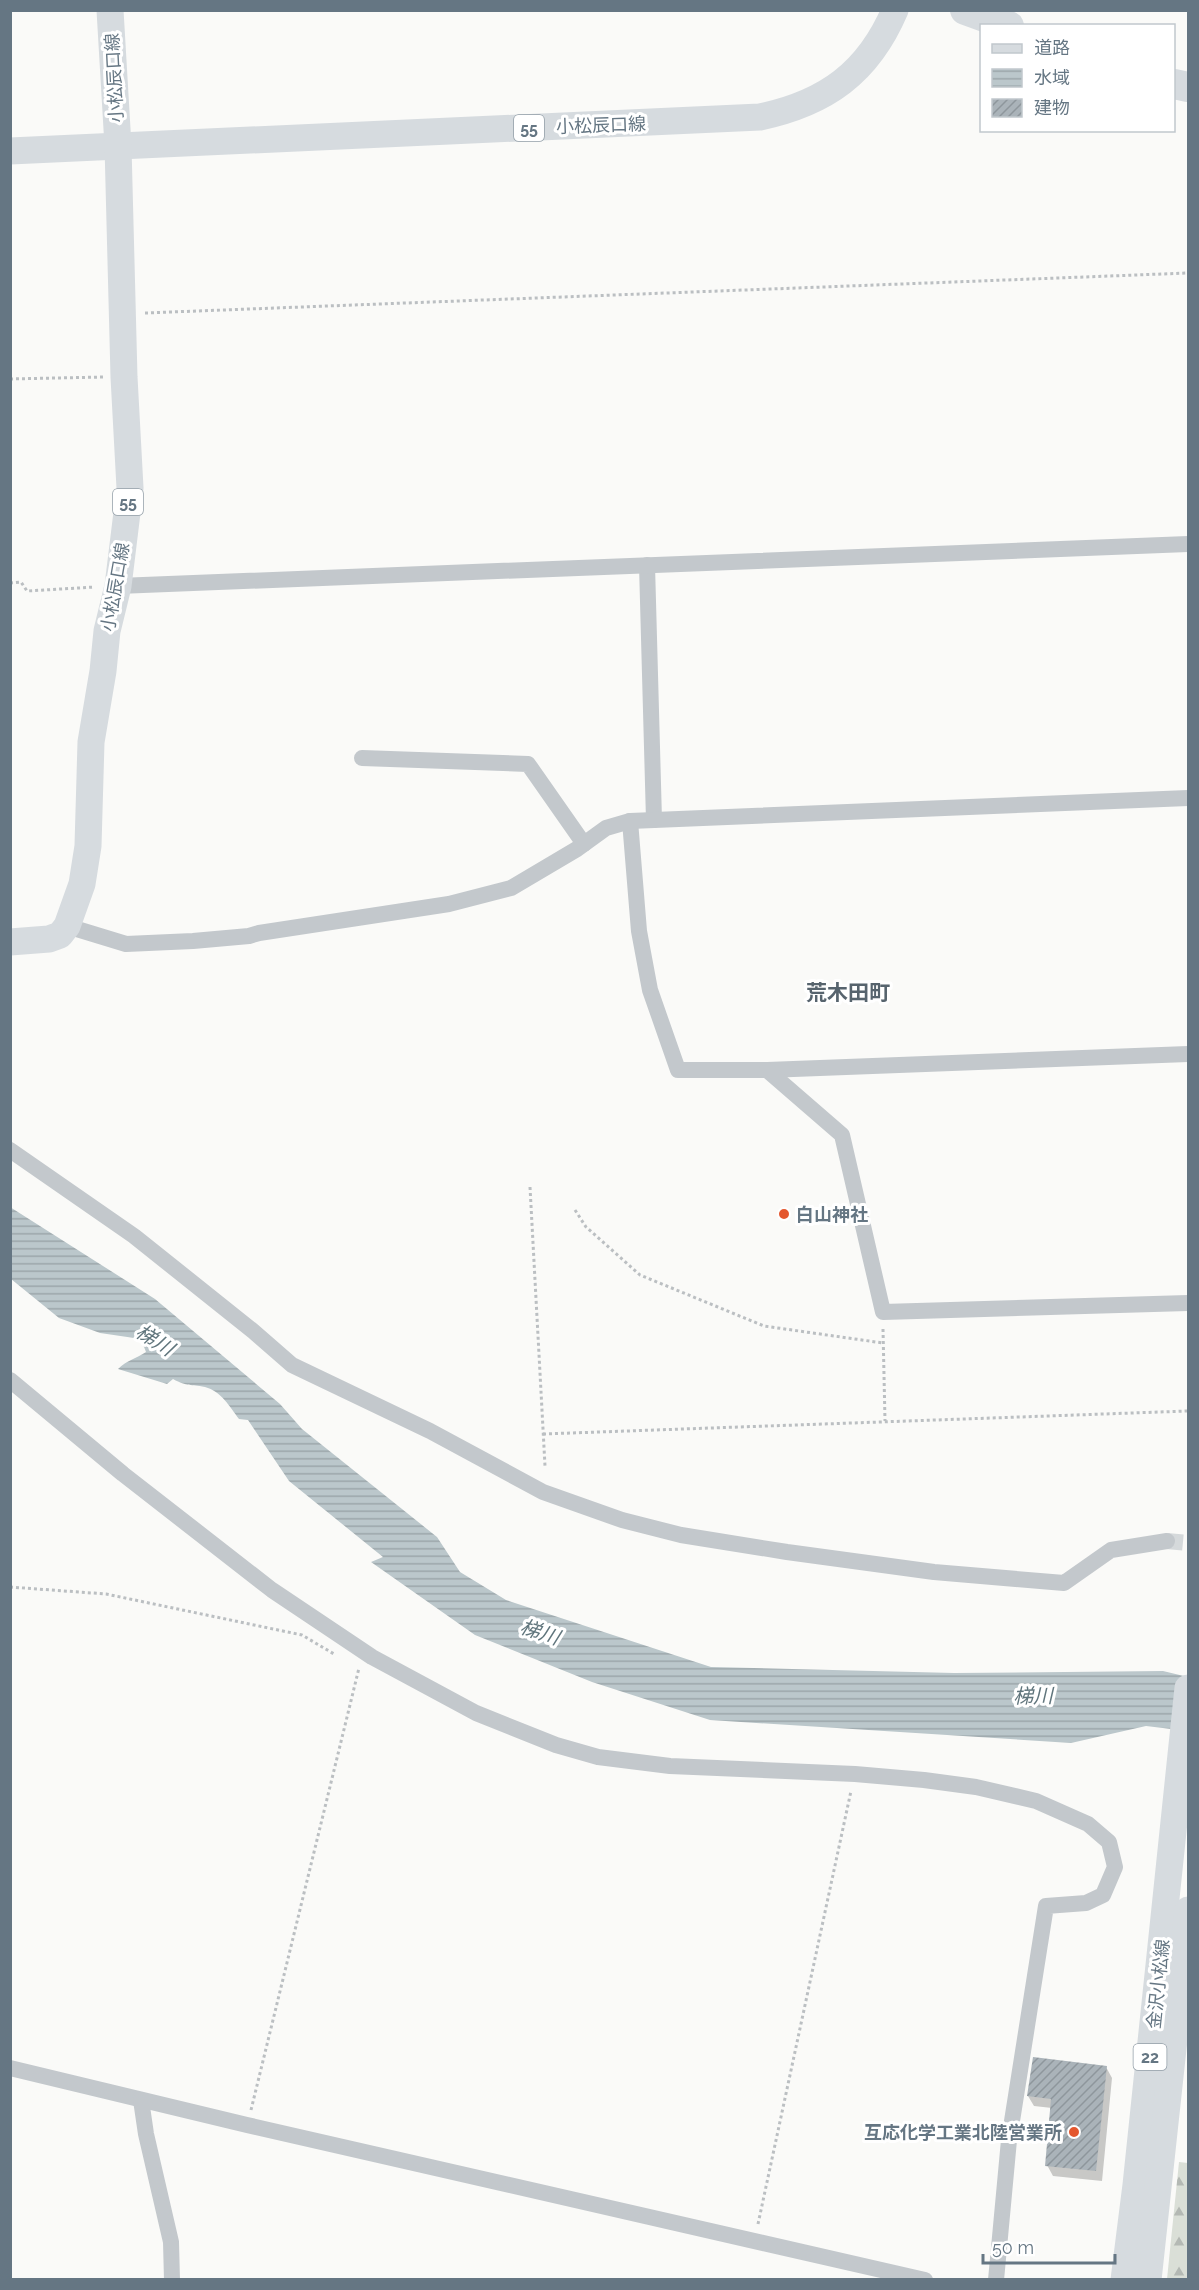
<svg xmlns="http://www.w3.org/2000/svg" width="1199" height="2290" viewBox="0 0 1199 2290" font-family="Raleway,'Noto Sans JP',sans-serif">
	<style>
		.forest { fill: url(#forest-firs) }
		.water { fill: url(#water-rules) }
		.shadow { fill: #0003 }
		.building { fill: url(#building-hatch) }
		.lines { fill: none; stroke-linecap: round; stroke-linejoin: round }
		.street-tunnel { stroke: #d5d9db; stroke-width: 16; stroke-dasharray: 16 8; stroke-linecap: butt }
		.path { stroke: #bbbfc2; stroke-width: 3; stroke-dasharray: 3 3; stroke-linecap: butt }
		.street { stroke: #c3c8cc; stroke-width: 16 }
		.primary { stroke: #d6dbdf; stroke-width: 27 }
		.highway { stroke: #d6dbdf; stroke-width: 30 }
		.poi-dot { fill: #e4572e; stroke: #fff; stroke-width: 2 }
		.labels { text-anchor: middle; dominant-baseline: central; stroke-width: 6; stroke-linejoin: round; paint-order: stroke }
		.shield { fill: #fff; stroke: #939fa8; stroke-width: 1.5 }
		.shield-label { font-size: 16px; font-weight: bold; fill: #657683 }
		.street-label { font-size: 18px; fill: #657683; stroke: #fff }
		.poi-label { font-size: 18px; font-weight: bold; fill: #657683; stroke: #fff; text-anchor: start }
		.water-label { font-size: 20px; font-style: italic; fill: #60757c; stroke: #fff }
		.quarter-label { font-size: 21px; font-weight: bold; fill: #57646e; stroke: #fff }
	</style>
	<defs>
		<pattern id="forest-firs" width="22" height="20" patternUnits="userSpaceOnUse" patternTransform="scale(1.5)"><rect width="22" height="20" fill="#dadfd7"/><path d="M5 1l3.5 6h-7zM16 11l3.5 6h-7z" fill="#b4b9b4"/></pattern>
		<pattern id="water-rules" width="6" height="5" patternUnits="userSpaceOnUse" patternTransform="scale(1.5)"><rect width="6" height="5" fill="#bbc7cb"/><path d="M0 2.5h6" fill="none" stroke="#9ca6aa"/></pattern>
		<pattern id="building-hatch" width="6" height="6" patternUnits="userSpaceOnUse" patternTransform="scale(1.5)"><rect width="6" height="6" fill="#aab3b9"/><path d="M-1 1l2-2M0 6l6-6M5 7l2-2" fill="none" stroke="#8e969c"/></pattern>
	</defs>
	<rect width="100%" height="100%" fill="#fafaf8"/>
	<path class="forest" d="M 1179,2162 L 1188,2163 L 1188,2279 L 1167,2279 Z"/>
	<path class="water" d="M 10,1207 L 155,1299 L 280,1404 L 302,1429 L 437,1537 L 460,1572 L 506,1600 L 711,1667 L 954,1673 L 1163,1671 L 1188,1677 L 1188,1731 L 1146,1726 L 1071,1743 L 710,1720 L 592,1682 L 475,1635 L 371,1562 L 383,1557 L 289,1481 L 248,1420 L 239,1419 C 230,1407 221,1391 205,1387 C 190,1384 188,1387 173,1379 L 167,1384 L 118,1369 C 127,1360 136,1359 146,1352 L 141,1339 L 100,1333 L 59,1318 L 11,1279 Z"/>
	<path class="shadow" d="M 1106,2067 L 1112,2078 L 1102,2181 L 1053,2176 L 1047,2165 L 1052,2108 L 1034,2106 L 1028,2096 Z"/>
	<path class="building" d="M 1033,2057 L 1107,2066 L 1096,2171 L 1045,2166 L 1051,2099 L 1027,2096 Z"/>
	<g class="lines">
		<path class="street-tunnel" d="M 1167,1541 L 1188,1543"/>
		<g class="path">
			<path d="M 145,313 L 1188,273"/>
			<path d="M 10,379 L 104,377"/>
			<path d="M 10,583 L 21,582 L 27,591 L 95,587"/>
			<path d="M 530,1187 L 545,1466"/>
			<path d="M 575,1210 L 586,1227 L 640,1275 L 764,1326 L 883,1343"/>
			<path d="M 883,1329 L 885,1421"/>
			<path d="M 543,1434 L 1188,1411"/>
			<path d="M 10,1587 L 106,1594 L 302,1635 L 334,1654"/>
			<path d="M 251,2110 L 359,1668"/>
			<path d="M 758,2224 L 851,1791"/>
		</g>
		<g class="street">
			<path d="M 647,565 L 654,820"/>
			<path d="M 118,586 L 1188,544"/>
			<path d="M 362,758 L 528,764 L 584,844"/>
			<path d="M 630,821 L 639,931 L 650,990 L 678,1070 L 767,1070 L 1188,1054"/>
			<path d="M 67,926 L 126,944 L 193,941 L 249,936 L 259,933 L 449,904 L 511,888 L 577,849 L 606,828 L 630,821 L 1188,798"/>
			<path d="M 767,1070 L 842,1135 L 883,1312 L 1188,1303"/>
			<path d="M 10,1150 L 134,1236 L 253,1331 L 292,1365 L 430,1431 L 543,1492 L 622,1520 L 681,1535 L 787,1552 L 934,1572 L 1064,1583 L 1111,1550 L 1167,1541"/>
			<path d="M 10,1380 L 123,1474 L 272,1590 L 372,1657 L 476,1713 L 556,1745 L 598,1757 L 670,1766 L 855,1774 L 924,1780 L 976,1787 L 1036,1801 L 1088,1824 L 1109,1842 L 1115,1867 L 1103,1895 L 1086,1903 L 1046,1906 L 1009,2140 L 996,2280"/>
			<path d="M 10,2068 L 247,2125 L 925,2280"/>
			<path d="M 141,2100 L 146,2134 L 171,2242 L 172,2280"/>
		</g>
		<g class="primary">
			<path d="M 10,151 L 760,117 C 826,103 868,73 895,10"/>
			<path d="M 10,942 L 49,939 L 60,935 L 67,926 L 82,884 L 88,846 L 91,742 L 103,671 L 107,631 L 118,586 L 130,488 L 124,377 L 118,146 L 110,10"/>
			<path d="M 1124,2280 L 1136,2185 L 1188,1688"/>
			<path d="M 1148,2280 L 1188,1910"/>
		</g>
		<g class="highway">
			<path d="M 965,10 L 1009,26"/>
			<path d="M 1174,84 L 1188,87"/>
		</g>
	</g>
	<g class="poi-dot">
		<circle cx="784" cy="1214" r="6"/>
		<circle cx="1074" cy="2132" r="6"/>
	</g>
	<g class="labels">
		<g class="shield">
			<rect x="514" y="115" width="30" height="26" rx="4.5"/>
			<rect x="113" y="489" width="30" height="26" rx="4.5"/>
			<rect x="1133.5" y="2044" width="33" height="26" rx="4.5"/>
		</g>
		<g class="shield-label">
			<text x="529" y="128">55</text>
			<text x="128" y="502">55</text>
			<text x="1150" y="2057">22</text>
		</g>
		<g class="street-label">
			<text transform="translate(114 78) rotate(-93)">小松辰口線</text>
			<text transform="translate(601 125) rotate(-2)">小松辰口線</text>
			<text transform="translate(115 587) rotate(-80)">小松辰口線</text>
			<text transform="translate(1158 1984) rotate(-84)">金沢小松線</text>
		</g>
		<g class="poi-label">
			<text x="796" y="1214">白山神社</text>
			<text x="1062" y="2132" text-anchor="end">互応化学工業北陸営業所</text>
		</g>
		<g class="water-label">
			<text transform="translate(155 1340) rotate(32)">梯川</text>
			<text transform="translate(540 1632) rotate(18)">梯川</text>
			<text transform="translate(1033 1696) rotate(-1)">梯川</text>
		</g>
		<g class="quarter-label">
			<text x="848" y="992">荒木田町</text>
		</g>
	</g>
	<rect width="1199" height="2290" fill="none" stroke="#657683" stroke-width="24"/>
	<rect x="980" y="24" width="195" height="108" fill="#ffffff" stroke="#c1c8cd" stroke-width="1.5"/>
	<rect x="992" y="44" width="30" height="9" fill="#d6dbdf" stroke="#c1c8cd" stroke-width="1.5"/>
	<text x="1034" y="54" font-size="18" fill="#657683">道路</text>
	<rect x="992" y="69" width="30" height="18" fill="url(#water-rules)" stroke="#c1c8cd" stroke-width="1.5"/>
	<text x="1034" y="84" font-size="18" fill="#657683">水域</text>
	<rect x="992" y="99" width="30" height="18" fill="url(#building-hatch)" stroke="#c1c8cd" stroke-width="1.5"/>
	<text x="1034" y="114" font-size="18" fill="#657683">建物</text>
	<path d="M983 2254v9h132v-9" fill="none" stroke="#657683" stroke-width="3"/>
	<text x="992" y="2254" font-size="18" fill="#657683" stroke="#ffffff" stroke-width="4.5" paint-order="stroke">50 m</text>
</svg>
